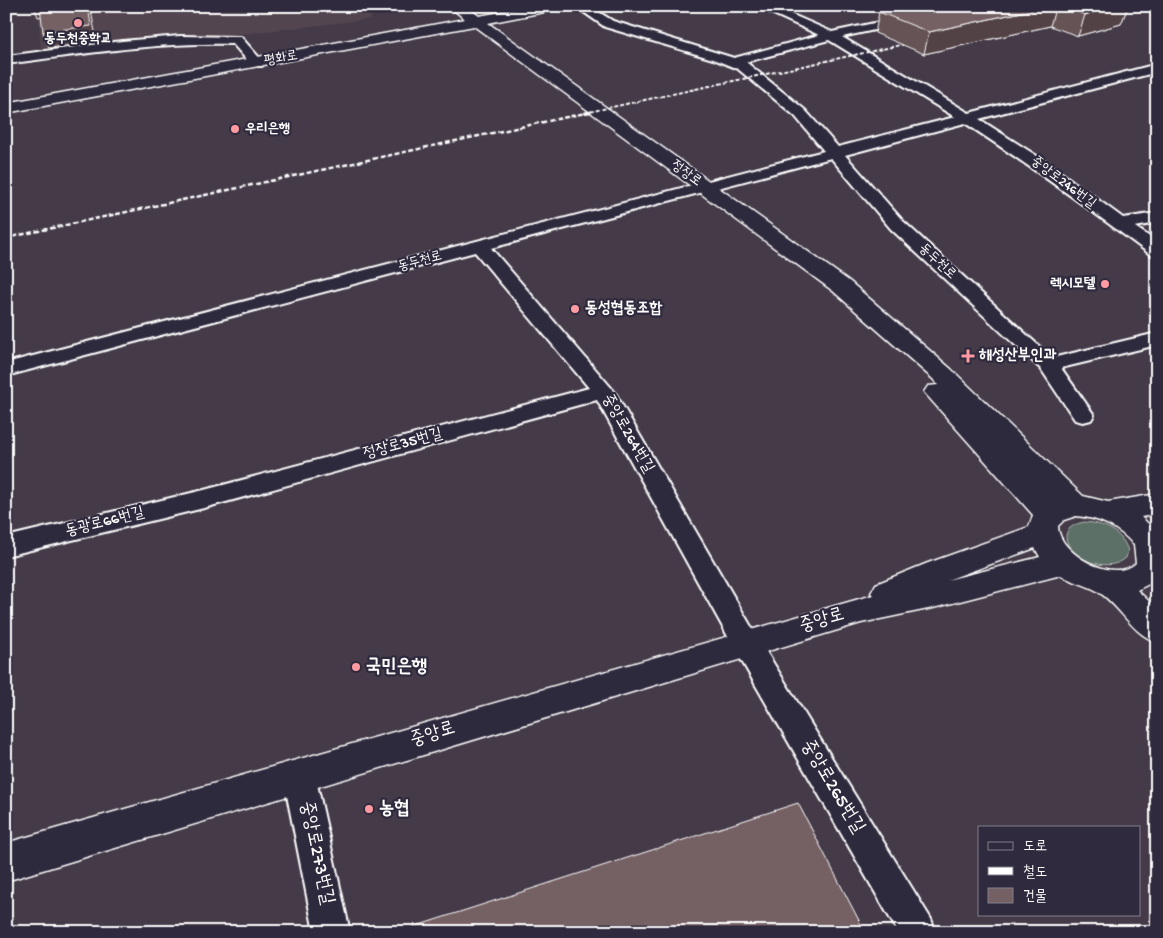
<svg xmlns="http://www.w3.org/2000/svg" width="1163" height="938" viewBox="0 0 1163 938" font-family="'Gochi Hand','Poor Story',sans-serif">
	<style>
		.built { fill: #534550 }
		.green { fill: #5d6f67; stroke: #aeb7b3 }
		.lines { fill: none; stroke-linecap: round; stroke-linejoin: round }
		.street-casing { stroke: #fff; stroke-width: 4 }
		.secondary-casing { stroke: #fff; stroke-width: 3 }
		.street { fill: #2f2a3d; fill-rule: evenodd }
		.secondary { fill: #2f2a3d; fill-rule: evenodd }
		.rail-far1 { stroke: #fff; stroke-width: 2; stroke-dasharray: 4 2; stroke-linecap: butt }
		.rail { stroke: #fff; stroke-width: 2.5; stroke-dasharray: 5 2.5; stroke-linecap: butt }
		.wall { fill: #655355; stroke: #fff }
		.shaded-wall { fill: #524345; stroke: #fff }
		.building { fill: #756063; stroke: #fff }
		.poi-dot { fill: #ff9aa2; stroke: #2f2a3d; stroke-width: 2 }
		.labels { text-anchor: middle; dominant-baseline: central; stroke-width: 4.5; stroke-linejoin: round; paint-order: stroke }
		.far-poi-label { font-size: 14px; font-weight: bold; fill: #fff; stroke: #2f2a3d }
		.far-street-label { font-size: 14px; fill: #fff; stroke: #2f2a3d }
		.poi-label { font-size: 16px; font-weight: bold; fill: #fff; stroke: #2f2a3d; text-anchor: start }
		.street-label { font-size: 16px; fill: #fff; stroke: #2f2a3d }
		.near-street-label { font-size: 19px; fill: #fff; stroke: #2f2a3d }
		.near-poi-label { font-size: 19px; font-weight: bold; fill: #fff; stroke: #2f2a3d; text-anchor: start }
	</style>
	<rect width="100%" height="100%" fill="#443a48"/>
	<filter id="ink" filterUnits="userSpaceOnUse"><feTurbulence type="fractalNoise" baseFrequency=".02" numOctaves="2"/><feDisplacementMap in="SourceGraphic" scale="10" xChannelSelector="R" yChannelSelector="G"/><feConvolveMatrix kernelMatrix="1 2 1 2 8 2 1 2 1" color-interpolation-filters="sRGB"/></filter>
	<g filter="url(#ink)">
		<path class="built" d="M 6,6 L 364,6 L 372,19 L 250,33 L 41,50 L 38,7 L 6,13 Z"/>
		<path class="green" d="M 1084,522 C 1103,523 1122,531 1128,551 L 1126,558 C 1096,583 1036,532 1084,522 Z"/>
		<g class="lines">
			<defs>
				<g id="street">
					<path d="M 575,6 L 589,6 L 613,21 L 734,58 L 819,35 L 756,6 L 772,6 L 832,32 L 954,6 L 978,6 L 972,9 L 842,37 L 969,113 L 1157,64 L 1157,72 L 979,119 L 1051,165 L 1123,218 L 1157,213 L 1157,223 L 1135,227 L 1157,242 L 1157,256 L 1151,255 C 1090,209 1029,165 965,123 L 845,155 L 903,221 L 1052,358 L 1157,333 L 1157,345 L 1061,368 L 1094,415 L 1091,420 L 1083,422 L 1075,420 L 1041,369 L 891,229 L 831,158 L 491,248 L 614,391 L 756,635 L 931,919 L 936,932 L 898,932 L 736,651 L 597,400 L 204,508 L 6,556 L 6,537 L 204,490 L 589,388 L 475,252 L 6,376 L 6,363 L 824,151 L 795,116 L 738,69 L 713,59 L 605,27 ZM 829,40 L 955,117 L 838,147 L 805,110 L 746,62 Z"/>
					<path d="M 180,36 L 241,37 L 264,63 L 262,66 L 252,66 L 233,44 C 157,42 82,54 6,64 L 6,56 L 122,41 Z"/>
					<path d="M 299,761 L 310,765 L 315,775 L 350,932 L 314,932 L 283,775 L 288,765 Z"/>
				</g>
				<path id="secondary" d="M 449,6 L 465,6 L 479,16 L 533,6 L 562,6 L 555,10 L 488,23 L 849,281 L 951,369 L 1083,496 L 1108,502 L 1157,494 L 1157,514 L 1141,517 L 1157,532 L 1157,580 L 1137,590 L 1157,609 L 1157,642 C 1132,634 1121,607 1100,593 C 1090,585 1073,583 1061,575 L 933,608 L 861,623 L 6,881 L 6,843 L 873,595 L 871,593 L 876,584 L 928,563 L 1029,527 L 1033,515 L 924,392 L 928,386 L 938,385 L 933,379 L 833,291 L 474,26 L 6,113 L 6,103 L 465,19 ZM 1076,516 C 1099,518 1119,527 1134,545 L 1136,563 C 1114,584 1058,554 1058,526 L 1064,520 ZM 1035,548 L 1040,557 L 947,580 L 950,579 Z"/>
			</defs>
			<use href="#street" class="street-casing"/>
			<use href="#secondary" class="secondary-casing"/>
			<use href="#street" class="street"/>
			<use href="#secondary" class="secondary"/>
			<path class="rail-far1" d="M 584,113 L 915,42"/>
			<path class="rail" d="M 6,238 L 590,112"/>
		</g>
		<path class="wall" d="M 906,6 L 1138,6 L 1127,9 L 1121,24 L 1078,36 L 1050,26 L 924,54 L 875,33 L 879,12 Z"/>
		<g class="shaded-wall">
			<path d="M 34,6 L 41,6 L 45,16 L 38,17 Z"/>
			<path d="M 88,6 L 90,6 L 97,42 L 49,48 L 43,32 Z"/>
			<path d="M 1050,6 L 1056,6 L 1050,26 L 924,54 L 929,32 Z"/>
			<path d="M 1100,6 L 1138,6 L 1127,9 L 1121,24 L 1078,36 L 1085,15 Z"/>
		</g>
		<g class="building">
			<path d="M 40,6 L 88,6 L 91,26 L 43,32 Z"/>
			<path d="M 906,6 L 1050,6 L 929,32 L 879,12 Z"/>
			<path d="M 1062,6 L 1117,6 L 1085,15 Z"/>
			<path d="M 798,803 L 865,932 L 414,932 L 413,927 Z"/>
		</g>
	</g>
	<g class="poi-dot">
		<circle cx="78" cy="23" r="5"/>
		<circle cx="235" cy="129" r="5"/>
		<circle cx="1105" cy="284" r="5"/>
		<circle cx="575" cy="309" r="5"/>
		<path d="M965.5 348.5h5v5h5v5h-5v5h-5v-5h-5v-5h5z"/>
		<circle cx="356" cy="667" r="5"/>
		<circle cx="369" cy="809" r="5"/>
	</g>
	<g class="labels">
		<g class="far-poi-label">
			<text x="78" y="39">동두천중학교</text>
			<text x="245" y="129" text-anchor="start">우리은행</text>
			<text x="1095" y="284" text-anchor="end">렉시모텔</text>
		</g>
		<g class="far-street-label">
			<text transform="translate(281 59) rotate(-10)">평화로</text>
			<text transform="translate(686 174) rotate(36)">정장로</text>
			<text transform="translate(1063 183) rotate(37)">중앙로246번길</text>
			<text transform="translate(420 262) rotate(-15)">동두천로</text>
			<text transform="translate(937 262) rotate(43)">동두천로</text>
		</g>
		<g class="poi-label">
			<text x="585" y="309">동성협동조합</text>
			<text x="979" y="356">해성산부인과</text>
		</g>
		<g class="street-label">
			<text transform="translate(627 434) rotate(60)">중앙로264번길</text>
			<text transform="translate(403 445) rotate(-15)">정장로35번길</text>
			<text transform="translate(105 523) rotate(-14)">동광로66번길</text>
		</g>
		<g class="near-street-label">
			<text transform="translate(822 621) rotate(-16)">중앙로</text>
			<text transform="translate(433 735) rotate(-17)">중앙로</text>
			<text transform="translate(832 787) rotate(59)">중앙로265번길</text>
			<text transform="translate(316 853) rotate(78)">중앙로273번길</text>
		</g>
		<g class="near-poi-label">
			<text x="366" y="667">국민은행</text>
			<text x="379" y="809">농협</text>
		</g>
	</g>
	<rect width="1163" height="938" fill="none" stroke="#2f2a3d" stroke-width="25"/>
	<rect x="12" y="12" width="1138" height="913" fill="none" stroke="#fff" stroke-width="2" filter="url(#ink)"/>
	<rect x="978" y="826" width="162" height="90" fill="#2f2a3d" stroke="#827f8b"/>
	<rect x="988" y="842" width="25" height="8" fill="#2f2a3d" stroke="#827f8b"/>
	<text x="1023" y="850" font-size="15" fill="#ffffff">도로</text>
	<rect x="988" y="867" width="25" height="8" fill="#ffffff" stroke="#827f8b"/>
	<text x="1023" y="876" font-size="15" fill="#ffffff">철도</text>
	<rect x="988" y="888" width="25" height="15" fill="#756063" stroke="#827f8b"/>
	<text x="1023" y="900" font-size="15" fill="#ffffff">건물</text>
</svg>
